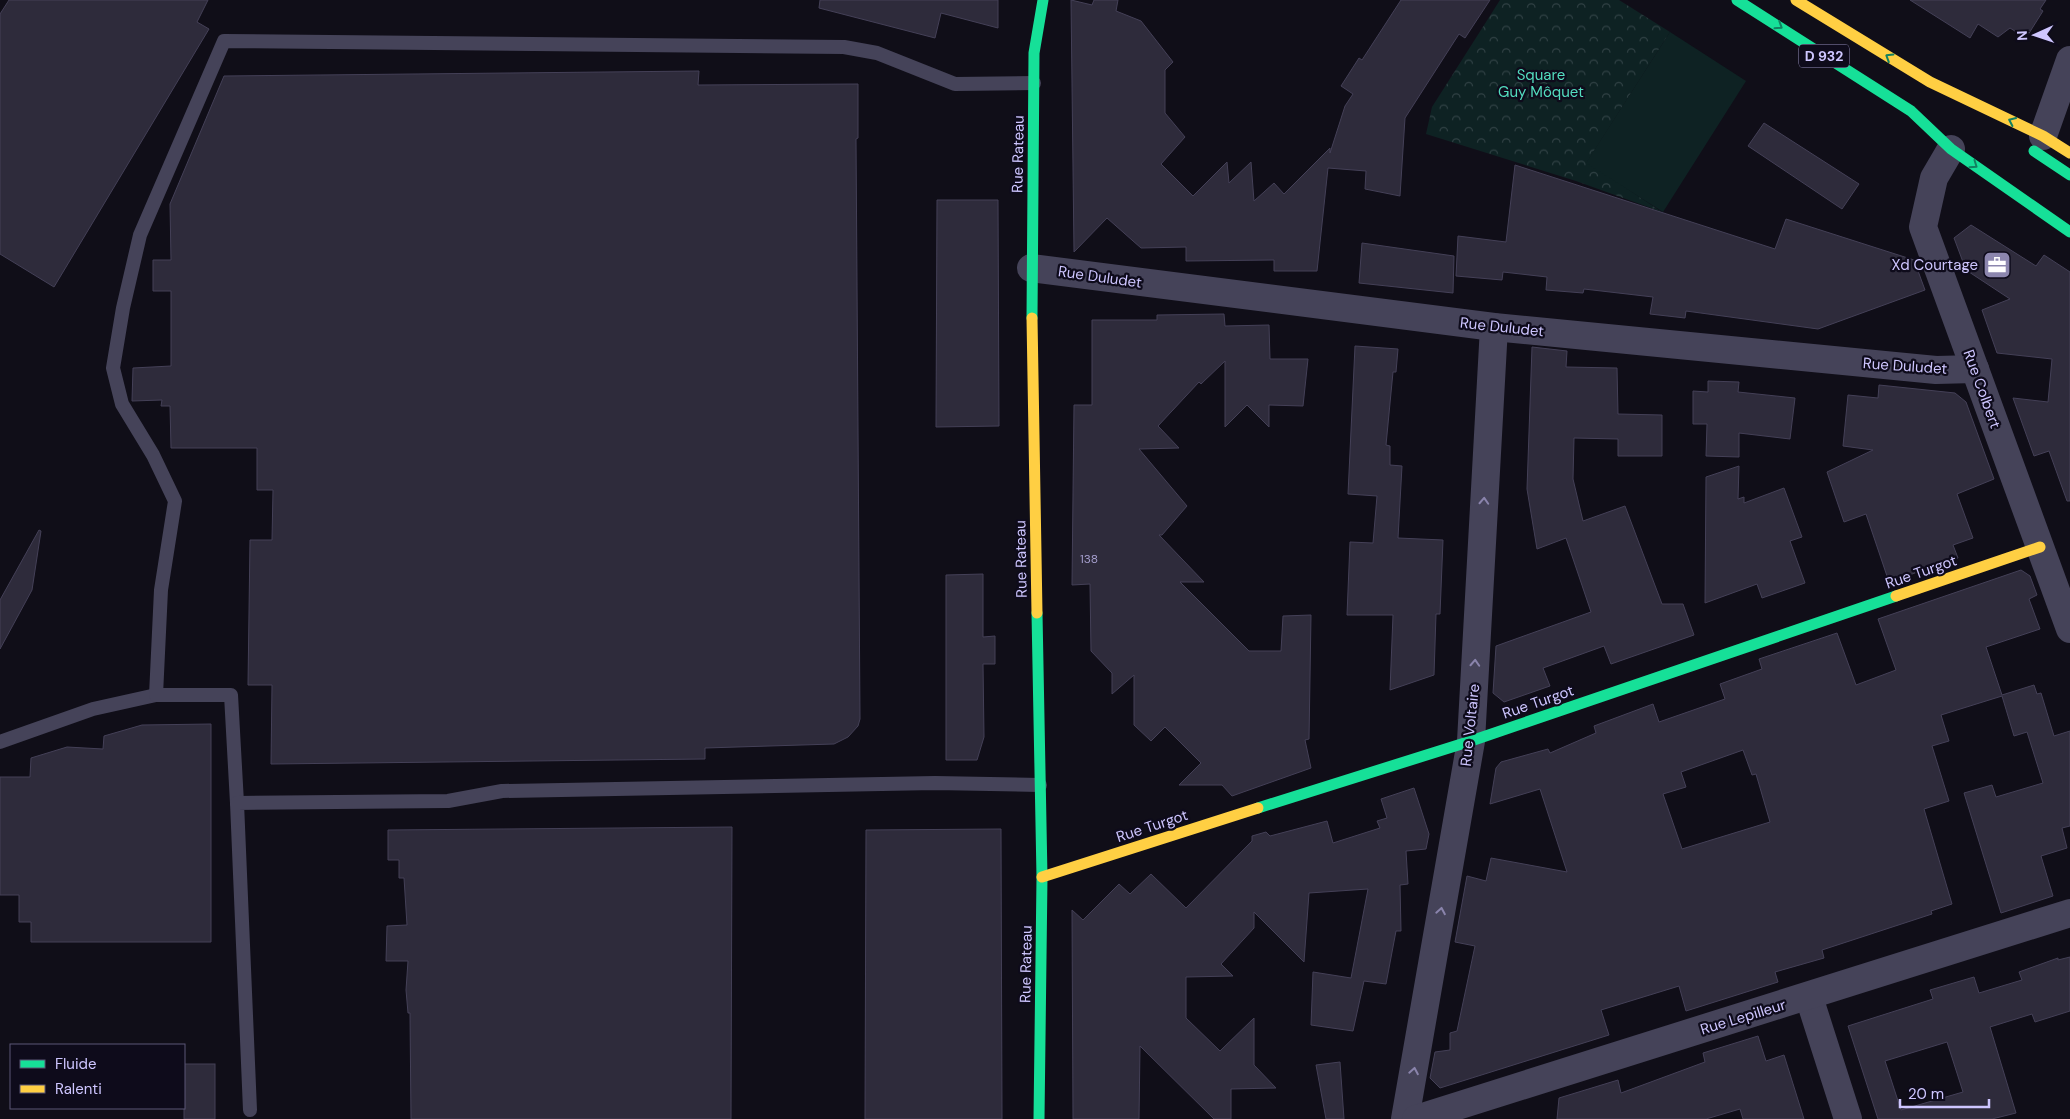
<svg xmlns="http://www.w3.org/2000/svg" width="2070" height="1119" viewBox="0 0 2070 1119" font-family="'DM Sans',sans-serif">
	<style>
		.park { fill: url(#park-crowns) }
		.pitch { fill: #0e2223 }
		.building { fill: #2e2b3b; stroke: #444057; fill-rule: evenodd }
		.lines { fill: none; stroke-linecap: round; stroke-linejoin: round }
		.lane { stroke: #454359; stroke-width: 14 }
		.street { stroke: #454359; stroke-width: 28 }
		.fast { stroke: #16e098; stroke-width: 11 }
		.slow { stroke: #ffcf43; stroke-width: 11 }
		.oneway { stroke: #128060 }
		.oneway2 { stroke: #8a84ac }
		.labels { text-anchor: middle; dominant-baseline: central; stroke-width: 4.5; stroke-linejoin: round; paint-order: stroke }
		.number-label { font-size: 12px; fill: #a69fce }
		.shield { fill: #0e0b1b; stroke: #948ebb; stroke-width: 1 }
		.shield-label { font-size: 14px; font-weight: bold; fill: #cec6ff }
		.park-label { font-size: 15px; fill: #53ddbf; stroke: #0e0b1b }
		.street-label { font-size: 15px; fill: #cec6ff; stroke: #0e0b1b }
		.poi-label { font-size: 15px; fill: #cec6ff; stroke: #0e0b1b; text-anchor: end }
	</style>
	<defs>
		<pattern id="park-crowns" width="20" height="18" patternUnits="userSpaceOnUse" patternTransform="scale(1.25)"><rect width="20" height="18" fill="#0e2223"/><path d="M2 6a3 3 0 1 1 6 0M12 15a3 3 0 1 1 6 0" fill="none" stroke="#304144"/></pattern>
	</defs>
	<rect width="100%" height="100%" fill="#100e18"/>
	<path class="park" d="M 1500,0 L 1619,0 L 1670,32 L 1587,162 L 1662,212 L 1576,181 L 1426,134 L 1432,107 Z"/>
	<path class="pitch" d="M 1670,32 L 1746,81 L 1663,212 L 1586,163 Z"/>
	<g class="building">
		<path d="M 9,0 L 208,0 L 197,22 L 209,29 L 54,287 L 0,254 L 0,14 Z"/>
		<path d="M 820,0 L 998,0 L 998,28 L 941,13 L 935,38 L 819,8 Z"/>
		<path d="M 1071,0 L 1092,5 L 1094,0 L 1118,0 L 1116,11 L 1141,21 L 1173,62 L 1165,70 L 1165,113 L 1185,137 L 1161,164 L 1193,196 L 1227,162 L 1229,183 L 1251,162 L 1254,201 L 1274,183 L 1284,194 L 1330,148 L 1330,153 L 1345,106 L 1353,94 L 1341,86 L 1359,58 L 1362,60 L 1401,0 L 1490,0 L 1465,38 L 1459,34 L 1405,118 L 1400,196 L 1365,189 L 1366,171 L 1328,168 L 1317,271 L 1274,271 L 1274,260 L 1186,261 L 1186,247 L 1141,248 L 1107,218 L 1074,252 Z"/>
		<path d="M 1910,0 L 2046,0 L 2040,9 L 2043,11 L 2026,38 L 2010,28 L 1998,37 L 1978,24 L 1970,38 Z"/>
		<path d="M 699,71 L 698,85 L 858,84 L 858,138 L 856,139 L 860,719 L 858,726 L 848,737 L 834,744 L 705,748 L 705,759 L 271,764 L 272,685 L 248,685 L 250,540 L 272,540 L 273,490 L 257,490 L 257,448 L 171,448 L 170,406 L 161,406 L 162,400 L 132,401 L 133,368 L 171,366 L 171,291 L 153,291 L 153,260 L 171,260 L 170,204 L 224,76 Z"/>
		<path d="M 1764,123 L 1859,184 L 1842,209 L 1748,146 Z"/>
		<path d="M 1515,165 L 1775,249 L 1786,219 L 1914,260 L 1925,290 L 1818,329 L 1686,311 L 1685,318 L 1650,314 L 1653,297 L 1584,289 L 1583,293 L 1546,290 L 1547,277 L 1503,272 L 1502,280 L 1456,276 L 1458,236 L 1506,242 Z"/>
		<path d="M 937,200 L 998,200 L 999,426 L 936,427 Z"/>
		<path d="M 1971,225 L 2036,266 L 2044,255 L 2070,272 L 2070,501 L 2067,501 L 2049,451 L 2034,456 L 2013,398 L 2048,402 L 2052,359 L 1997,353 L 1982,310 L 2010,299 L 1966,270 L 1954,238 Z"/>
		<path d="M 1362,243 L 1454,256 L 1453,293 L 1359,283 Z"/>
		<path d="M 1224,314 L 1225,326 L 1269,325 L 1270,359 L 1308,359 L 1303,406 L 1269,405 L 1269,427 L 1247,405 L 1225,427 L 1225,361 L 1201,384 L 1199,382 L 1158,426 L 1179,448 L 1139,449 L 1187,506 L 1162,535 L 1159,535 L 1204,582 L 1180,582 L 1249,651 L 1281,651 L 1283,616 L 1311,615 L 1309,739 L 1305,740 L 1311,768 L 1232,796 L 1222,785 L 1179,785 L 1201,763 L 1165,727 L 1151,741 L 1134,725 L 1134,675 L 1112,694 L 1112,673 L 1091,651 L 1090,584 L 1072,585 L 1074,405 L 1092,405 L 1092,320 L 1157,320 L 1157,315 Z"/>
		<path d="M 1355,346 L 1398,349 L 1396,372 L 1393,372 L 1386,445 L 1390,446 L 1390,465 L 1402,466 L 1398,538 L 1443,540 L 1440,614 L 1436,614 L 1434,675 L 1390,690 L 1393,615 L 1347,615 L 1350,542 L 1373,543 L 1377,496 L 1348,494 Z"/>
		<path d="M 1532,347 L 1567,351 L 1566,367 L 1617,368 L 1618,414 L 1662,415 L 1662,456 L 1618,456 L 1618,439 L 1574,438 L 1573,479 L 1583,521 L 1625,506 L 1662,604 L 1683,604 L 1694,635 L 1611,664 L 1604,646 L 1543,668 L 1550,686 L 1504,702 L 1493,693 L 1496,646 L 1591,612 L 1566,538 L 1537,549 L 1527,489 Z"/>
		<path d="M 1708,381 L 1739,382 L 1738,392 L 1795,398 L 1790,439 L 1739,433 L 1739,457 L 1706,456 L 1707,424 L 1693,424 L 1693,391 L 1708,392 Z"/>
		<path d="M 1879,385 L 1955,393 L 1966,402 L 1994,479 L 1957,494 L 1973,538 L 1953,545 L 1958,558 L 1889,582 L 1866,514 L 1844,522 L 1827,472 L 1873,450 L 1843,446 L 1848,395 L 1878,398 Z"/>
		<path d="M 1739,466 L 1738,499 L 1744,497 L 1744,503 L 1784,488 L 1802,537 L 1790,541 L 1805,583 L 1762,598 L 1757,584 L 1705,603 L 1706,477 Z"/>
		<path d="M 39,530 L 41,531 L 32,590 L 0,649 L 0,600 Z"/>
		<path d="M 2021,570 L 2030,576 L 2037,595 L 2029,599 L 2040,629 L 1986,647 L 2002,695 L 2034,685 L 2037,694 L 2041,693 L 2054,736 L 2070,731 L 2070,826 L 2062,828 L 2067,848 L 2041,856 L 2053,896 L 2001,913 L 1964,793 L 1992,785 L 1996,797 L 2043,783 L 2027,732 L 2014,736 L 2002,696 L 1941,715 L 1949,741 L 1932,746 L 1949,801 L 1924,809 L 1952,904 L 1931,911 L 1932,914 L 1822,950 L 1824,958 L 1775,972 L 1778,982 L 1686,1011 L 1679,986 L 1601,1010 L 1609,1035 L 1440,1088 L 1430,1078 L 1435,1052 L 1450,1050 L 1450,1033 L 1457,1031 L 1475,946 L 1455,942 L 1467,876 L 1486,881 L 1491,858 L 1567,872 L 1540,789 L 1490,804 L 1496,768 L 1501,762 L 1548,749 L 1550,753 L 1596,733 L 1594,726 L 1653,704 L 1659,722 L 1725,699 L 1720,684 L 1762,669 L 1759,659 L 1837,633 L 1856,685 L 1896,670 L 1878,619 ZM 1743,750 L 1752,775 L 1756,774 L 1770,822 L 1682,849 L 1663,794 L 1686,787 L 1681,772 Z"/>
		<path d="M 983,574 L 983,637 L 995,636 L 995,664 L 983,664 L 984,737 L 977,760 L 946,760 L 946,575 Z"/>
		<path d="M 211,724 L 211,942 L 31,942 L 31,922 L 19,922 L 19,895 L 0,895 L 0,777 L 30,777 L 31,758 L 67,747 L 103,749 L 104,736 L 142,725 Z"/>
		<path d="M 1414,788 L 1429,834 L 1426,849 L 1406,851 L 1408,884 L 1400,885 L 1401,931 L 1396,931 L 1386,984 L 1364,981 L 1353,1031 L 1311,1025 L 1313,972 L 1351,978 L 1368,889 L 1309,893 L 1304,962 L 1254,912 L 1254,928 L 1221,964 L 1233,976 L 1186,977 L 1186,1018 L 1220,1051 L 1254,1018 L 1254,1065 L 1276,1088 L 1231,1089 L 1231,1119 L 1214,1119 L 1140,1046 L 1139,1119 L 1073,1119 L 1072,910 L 1083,920 L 1119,884 L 1130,894 L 1151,874 L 1186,908 L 1252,841 L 1252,836 L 1266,832 L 1270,836 L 1327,821 L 1333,843 L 1380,828 L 1377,821 L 1387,818 L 1381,799 Z"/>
		<path d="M 732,827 L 731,1119 L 411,1119 L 410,1013 L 408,1013 L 406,990 L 408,961 L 386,961 L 387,926 L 407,925 L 404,878 L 399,878 L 399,860 L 388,860 L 388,830 Z"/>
		<path d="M 1001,829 L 1002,1119 L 865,1119 L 866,830 Z"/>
		<path d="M 2070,957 L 2070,1011 L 2035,1022 L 2032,1014 L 1990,1027 L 2016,1113 L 1992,1119 L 1878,1119 L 1848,1026 L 1933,999 L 1930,990 L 1974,977 L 1979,993 L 2022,980 L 2019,972 L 2058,958 L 2058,960 ZM 1947,1042 L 1963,1092 L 1901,1110 L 1885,1061 Z"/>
		<path d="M 1758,1036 L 1766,1061 L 1784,1055 L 1804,1119 L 1743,1119 L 1740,1109 L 1706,1119 L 1557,1119 L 1559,1098 L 1618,1080 L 1621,1093 L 1705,1062 L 1703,1053 Z"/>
		<path d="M 1340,1062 L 1344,1119 L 1326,1119 L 1316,1065 Z"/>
		<rect x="184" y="1064" width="31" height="55"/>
	</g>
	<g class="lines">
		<g class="lane">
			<path d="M 0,742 L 93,709 L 156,695"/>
			<path d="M 237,803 L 231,695 L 156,695 L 161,590 L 175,501 L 153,455 L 122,404 L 113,368 L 123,308 L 140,235 L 224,41 L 844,47 L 877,53 L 955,84 L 1034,83"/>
			<path d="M 250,1110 L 237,803 L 448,801 L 502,791 L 935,783 L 1040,785"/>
		</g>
		<g class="street">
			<path d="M 2043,136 L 2070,60"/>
			<path d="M 1951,149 L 1934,178 L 1923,227 L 2070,629"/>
			<path d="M 1031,268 L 1494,327 L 1936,370 L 1975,369"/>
			<path d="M 1809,997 L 1848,1119"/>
			<path d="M 1405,1119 L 1471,741 L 1494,327"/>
			<path d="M 1416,1119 L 2070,913"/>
		</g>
		<g class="fast">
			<path d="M 1737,0 L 1911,111 L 1951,149 L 2070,232"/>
			<path d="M 2034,151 L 2070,175"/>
			<path d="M 1032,318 L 1034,53 L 1043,0"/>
			<path d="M 1037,613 L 1042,877 L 1039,1119"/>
			<path d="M 1258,808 L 1471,741 L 1896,596"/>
		</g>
		<g class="slow">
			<path d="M 1796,0 L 1930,82 L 2043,136 L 2070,153"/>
			<path d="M 1032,318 L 1037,613"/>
			<path d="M 1896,596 L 2040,547"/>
			<path d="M 1042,877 L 1258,808"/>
		</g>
	</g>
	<defs><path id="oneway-chevron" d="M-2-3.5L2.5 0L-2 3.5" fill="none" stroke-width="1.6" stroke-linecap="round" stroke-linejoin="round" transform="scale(1.25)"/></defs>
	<g class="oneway">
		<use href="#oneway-chevron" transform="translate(1779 26) rotate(33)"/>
		<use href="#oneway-chevron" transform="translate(1889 57) rotate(-148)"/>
		<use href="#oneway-chevron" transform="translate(2012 121) rotate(-155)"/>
		<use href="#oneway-chevron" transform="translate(1974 165) rotate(35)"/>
	</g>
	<g class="oneway2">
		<use href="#oneway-chevron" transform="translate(1484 501) rotate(-87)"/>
		<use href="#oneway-chevron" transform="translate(1475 663) rotate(-87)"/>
		<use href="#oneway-chevron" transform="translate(1441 911) rotate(-80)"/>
		<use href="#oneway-chevron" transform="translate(1414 1071) rotate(-80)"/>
	</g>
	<defs>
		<symbol id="office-square" viewBox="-11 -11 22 22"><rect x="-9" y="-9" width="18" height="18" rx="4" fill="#8c86ae" stroke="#0e0b1b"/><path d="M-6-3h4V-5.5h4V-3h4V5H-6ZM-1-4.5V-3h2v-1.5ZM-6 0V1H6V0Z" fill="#fff"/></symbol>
	</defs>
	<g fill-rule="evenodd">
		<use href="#office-square" x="1981" y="249" width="32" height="32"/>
	</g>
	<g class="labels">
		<g class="number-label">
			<text x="1089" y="559">138</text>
		</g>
		<rect class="shield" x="1799" y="44.5" width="50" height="23" rx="4"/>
		<g class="shield-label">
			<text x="1824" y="56">D 932</text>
		</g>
		<g class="park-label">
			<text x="1541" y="75">Square<tspan x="1541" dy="17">Guy Môquet</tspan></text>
		</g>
		<g class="street-label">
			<text transform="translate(1018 154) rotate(-89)">Rue Rateau</text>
			<text transform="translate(1100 277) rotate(8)">Rue Duludet</text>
			<text transform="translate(1502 327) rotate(6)">Rue Duludet</text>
			<text transform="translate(1905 366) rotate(4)">Rue Duludet</text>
			<text transform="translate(1982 389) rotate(70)">Rue Colbert</text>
			<text transform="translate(1021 559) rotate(-91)">Rue Rateau</text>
			<text transform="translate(1921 572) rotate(-19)">Rue Turgot</text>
			<text transform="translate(1538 702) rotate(-19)">Rue Turgot</text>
			<text transform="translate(1470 725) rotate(-84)">Rue Voltaire</text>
			<text transform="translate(1152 826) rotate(-18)">Rue Turgot</text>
			<text transform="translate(1026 964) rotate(-89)">Rue Rateau</text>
			<text transform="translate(1743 1017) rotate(-17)">Rue Lepilleur</text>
		</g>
		<g class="poi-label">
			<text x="1978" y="265">Xd Courtage</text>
		</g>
	</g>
	<rect x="10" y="1044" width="175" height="65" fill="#0e0b1b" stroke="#5b5676"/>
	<rect x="20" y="1060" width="25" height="8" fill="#16e098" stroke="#5b5676"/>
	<text x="55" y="1069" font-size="15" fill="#cec6ff">Fluide</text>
	<rect x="20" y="1085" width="25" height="8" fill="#ffcf43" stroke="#5b5676"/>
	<text x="55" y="1094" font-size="15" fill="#cec6ff">Ralenti</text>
	<g transform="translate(2035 35) rotate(267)" stroke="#0e0b1b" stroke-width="4" paint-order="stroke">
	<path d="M0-4L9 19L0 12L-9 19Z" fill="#cec6ff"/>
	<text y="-8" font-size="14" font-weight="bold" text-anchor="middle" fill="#cec6ff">N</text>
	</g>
	<path d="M1900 1099v8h89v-8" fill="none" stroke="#cec6ff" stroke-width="2.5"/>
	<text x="1908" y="1099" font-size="15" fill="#cec6ff" stroke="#0e0b1b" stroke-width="4" paint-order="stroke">20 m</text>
</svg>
